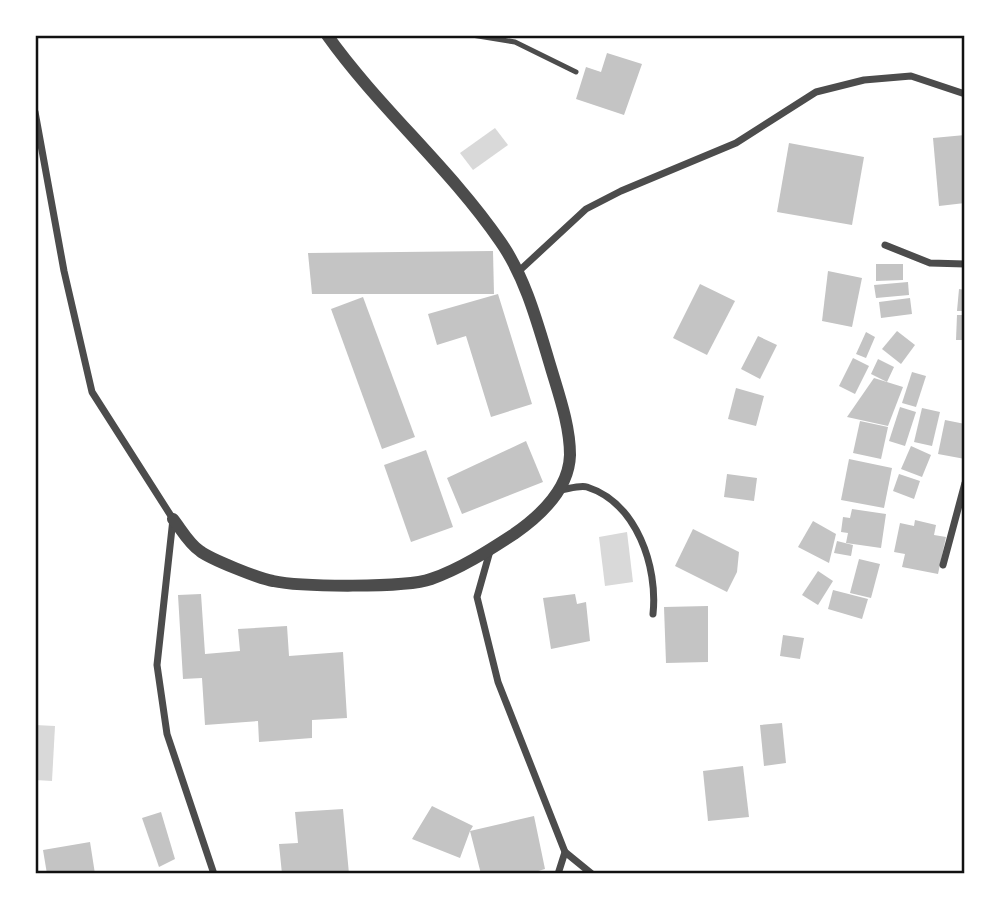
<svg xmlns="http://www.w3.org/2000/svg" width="1000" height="909" viewBox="0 0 1000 909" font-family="'Noto Serif',serif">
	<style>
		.water { fill: #d9d9d9 }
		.building { fill: #c4c4c4 }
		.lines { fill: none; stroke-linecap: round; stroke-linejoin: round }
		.service { stroke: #4c4c4c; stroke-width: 5 }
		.minor { stroke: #4c4c4c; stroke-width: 7 }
		.tertiary { stroke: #4c4c4c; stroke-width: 12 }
		.neatline { fill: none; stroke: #111; stroke-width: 2.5 }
	</style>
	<rect width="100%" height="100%" fill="#fff"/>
	<g class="water">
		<path d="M 495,128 L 508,145 L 473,170 L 460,153 Z"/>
		<path d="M 627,532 L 633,582 L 605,586 L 599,537 Z"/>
		<path d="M 35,725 L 55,726 L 52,781 L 35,780 Z"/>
	</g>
	<g class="building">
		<path d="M 607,53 L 642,64 L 624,115 L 576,99 L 586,67 L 601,72 Z"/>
		<path d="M 965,135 L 965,203 L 939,206 L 933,138 Z"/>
		<path d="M 789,143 L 864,157 L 852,225 L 777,212 Z"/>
		<path d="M 493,251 L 494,294 L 312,294 L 308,253 Z"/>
		<path d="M 876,264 L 903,264 L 903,280 L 876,281 Z"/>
		<path d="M 828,271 L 862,278 L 852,327 L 822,321 Z"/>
		<path d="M 908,282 L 909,295 L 876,298 L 874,285 Z"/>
		<path d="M 700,284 L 735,301 L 707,355 L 673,338 Z"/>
		<path d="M 959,289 L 965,290 L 965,311 L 957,311 Z"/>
		<path d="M 498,294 L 532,404 L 491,417 L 466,336 L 437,345 L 428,314 Z"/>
		<path d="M 363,297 L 415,437 L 382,449 L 331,309 Z"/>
		<path d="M 910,298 L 912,314 L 881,318 L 879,302 Z"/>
		<path d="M 957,315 L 965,315 L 965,340 L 956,340 Z"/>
		<path d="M 897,331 L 915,345 L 901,364 L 882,349 Z"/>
		<path d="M 866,332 L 875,337 L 866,358 L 856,354 Z"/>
		<path d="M 758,336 L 777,345 L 760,379 L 741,369 Z"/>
		<path d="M 853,358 L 869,366 L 855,394 L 839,386 Z"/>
		<path d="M 878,359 L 894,367 L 887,382 L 871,374 Z"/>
		<path d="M 912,372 L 926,376 L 916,407 L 902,403 Z"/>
		<path d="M 874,378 L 903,387 L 888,426 L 847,417 Z"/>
		<path d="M 736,388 L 764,396 L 756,426 L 728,419 Z"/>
		<path d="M 900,407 L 916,412 L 905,446 L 889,441 Z"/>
		<path d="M 922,408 L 940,412 L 932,446 L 914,442 Z"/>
		<path d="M 945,420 L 965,424 L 965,459 L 938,454 Z"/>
		<path d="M 860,421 L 888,427 L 881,459 L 853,453 Z"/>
		<path d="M 526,441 L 543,482 L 462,514 L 447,478 Z"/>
		<path d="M 911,446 L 931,455 L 922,477 L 901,469 Z"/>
		<path d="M 426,450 L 453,527 L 411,542 L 384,465 Z"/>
		<path d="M 849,459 L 892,468 L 884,508 L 841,500 Z"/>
		<path d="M 727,474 L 757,478 L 754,501 L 724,497 Z"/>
		<path d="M 899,474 L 920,481 L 914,499 L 893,491 Z"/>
		<path d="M 852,509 L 886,514 L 881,548 L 846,543 L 848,533 L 841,532 L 843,517 L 850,518 Z"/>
		<path d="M 915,520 L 936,525 L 934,535 L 946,537 L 938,574 L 902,567 L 905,554 L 894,552 L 900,523 L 914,526 Z"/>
		<path d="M 813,521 L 836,534 L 829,563 L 798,547 Z"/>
		<path d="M 693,529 L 739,552 L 737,572 L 727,592 L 675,566 Z"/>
		<path d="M 837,541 L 853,545 L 851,556 L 834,553 Z"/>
		<path d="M 859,559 L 880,564 L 871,598 L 850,593 Z"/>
		<path d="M 818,571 L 833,581 L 818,605 L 802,595 Z"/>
		<path d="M 833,590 L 868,599 L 862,619 L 828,609 Z"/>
		<path d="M 201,594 L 205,654 L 240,651 L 238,629 L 287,626 L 289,656 L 343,652 L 347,718 L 312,720 L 312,738 L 259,742 L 258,721 L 205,725 L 202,678 L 183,679 L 178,595 Z"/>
		<path d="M 575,594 L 577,604 L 586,602 L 590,641 L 551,649 L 543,598 Z"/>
		<path d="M 708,606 L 708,662 L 666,663 L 664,607 Z"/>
		<path d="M 783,635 L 804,638 L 800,659 L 780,656 Z"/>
		<path d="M 782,723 L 786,763 L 764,766 L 760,725 Z"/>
		<path d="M 743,766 L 749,817 L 708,821 L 703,771 Z"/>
		<path d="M 432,806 L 473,826 L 470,831 L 534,816 L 545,869 L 528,874 L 481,874 L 470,831 L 460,858 L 412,839 Z"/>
		<path d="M 343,809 L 349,874 L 282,874 L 279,844 L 298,843 L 295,812 Z"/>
		<path d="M 161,812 L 175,859 L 159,867 L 142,818 Z"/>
		<path d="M 90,842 L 95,874 L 47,874 L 43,850 Z"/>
	</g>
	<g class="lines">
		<path class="service" d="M 472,35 L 515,42 L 576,72"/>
		<g class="minor">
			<path d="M 35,112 L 64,271 L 92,392 L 173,519 L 157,665 L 167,734 L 214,874"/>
			<path d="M 885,245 L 930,263 L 965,264"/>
			<path d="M 518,272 L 586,209 L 621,191 L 736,143 L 816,92 L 864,80 L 911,76 L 965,94"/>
			<path d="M 560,490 C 568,489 580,485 587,487 C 637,503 658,567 653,614"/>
			<path d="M 490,551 L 477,597 L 498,682 L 565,852 L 558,874"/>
			<path d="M 943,565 L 965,483"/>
			<path d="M 565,852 L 592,874"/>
		</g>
		<path class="tertiary" d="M 173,519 C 181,529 189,544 200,551 C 210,559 260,579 273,581 C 300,587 406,588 431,579 C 460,569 488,551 514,534 C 540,516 569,489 570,455 C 570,426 559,395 551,368 C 538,325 526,278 500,241 C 449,167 379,108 327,35"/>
	</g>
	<rect width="1000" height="909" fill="none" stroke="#ffffff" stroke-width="74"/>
	<rect x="37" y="37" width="926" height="835" class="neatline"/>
</svg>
